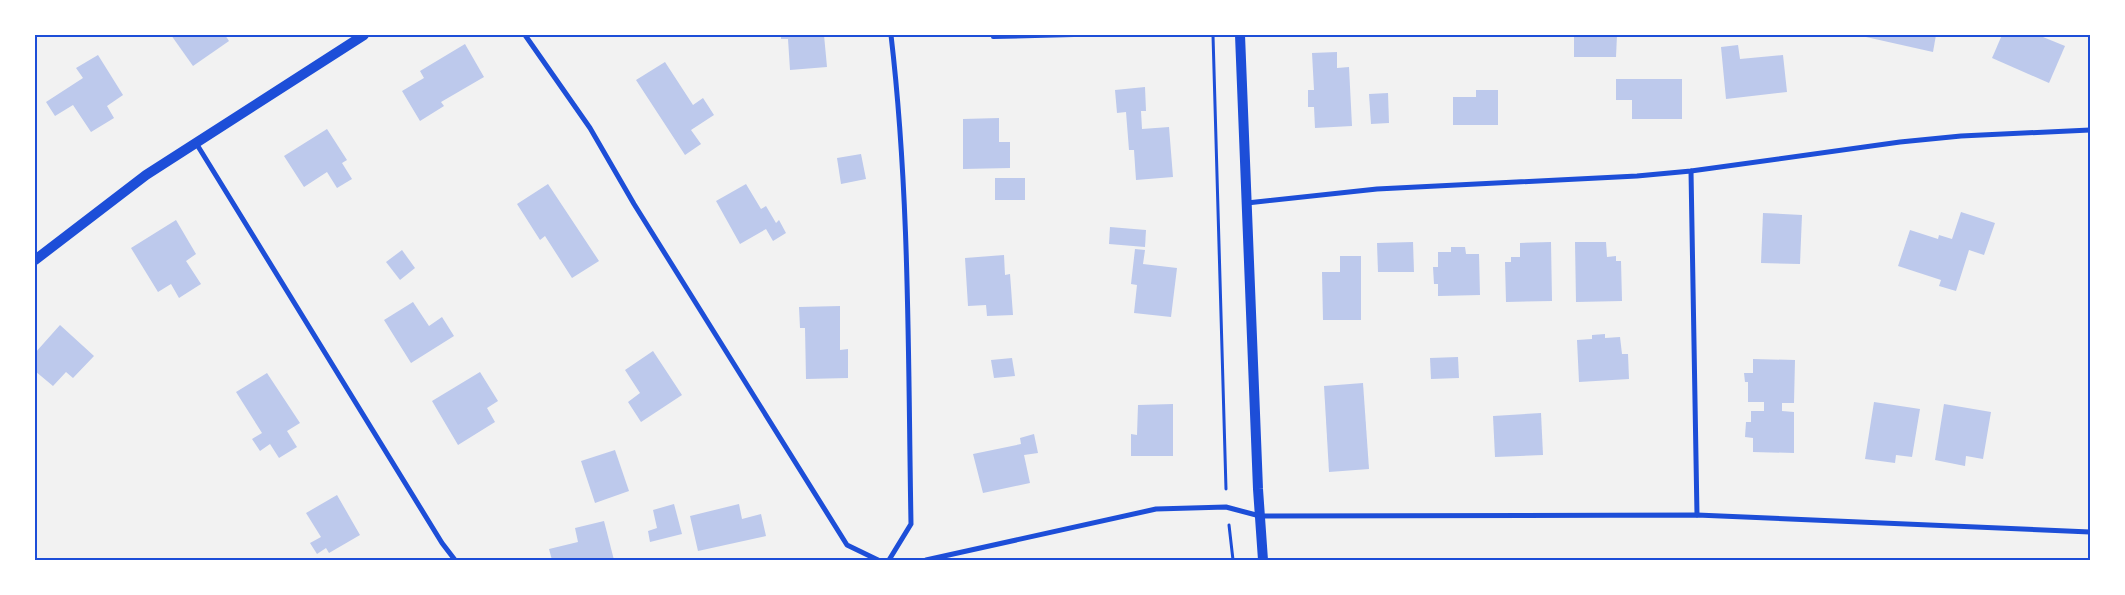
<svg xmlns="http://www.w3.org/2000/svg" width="2125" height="595" viewBox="0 0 2125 595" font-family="'IBM Plex Sans',sans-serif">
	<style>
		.building { fill: #bdc9ec }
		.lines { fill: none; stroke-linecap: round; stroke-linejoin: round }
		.path { stroke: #1d4ed8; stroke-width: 3 }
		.service { stroke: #1d4ed8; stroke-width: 4 }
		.minor { stroke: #1d4ed8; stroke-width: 5 }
		.secondary { stroke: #1d4ed8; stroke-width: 10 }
		.neatline { fill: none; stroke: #1d4ed8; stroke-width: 2 }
	</style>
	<rect width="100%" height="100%" fill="#f2f2f2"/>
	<g class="building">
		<path d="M 171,35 L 225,35 L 229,41 L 193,66 Z"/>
		<path d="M 781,35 L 824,35 L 827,67 L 790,70 L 788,39 L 781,39 Z"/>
		<path d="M 1574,35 L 1617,35 L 1616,57 L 1574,57 Z"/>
		<path d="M 1866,35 L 1936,35 L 1933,52 L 1866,37 Z"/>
		<path d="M 2002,35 L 2038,35 L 2065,46 L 2049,83 L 1992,58 Z"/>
		<path d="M 465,44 L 484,77 L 441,102 L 444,106 L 420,121 L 402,91 L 424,78 L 420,71 Z"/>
		<path d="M 1738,45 L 1740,59 L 1783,55 L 1787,92 L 1726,99 L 1721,47 Z"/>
		<path d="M 1337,52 L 1337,68 L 1349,67 L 1352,126 L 1315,128 L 1314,107 L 1308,107 L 1308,90 L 1314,90 L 1312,53 Z"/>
		<path d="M 98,55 L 123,95 L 107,106 L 114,118 L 91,132 L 73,105 L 55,116 L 46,102 L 83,78 L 76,68 Z"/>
		<path d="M 665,62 L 693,105 L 703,98 L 714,115 L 691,130 L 701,144 L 685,155 L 636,80 Z"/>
		<path d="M 1616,79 L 1682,79 L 1682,119 L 1632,119 L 1632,100 L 1616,100 Z"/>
		<path d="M 1145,87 L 1146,111 L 1141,111 L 1142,129 L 1169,127 L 1173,177 L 1136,180 L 1134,150 L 1129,150 L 1126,112 L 1117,113 L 1115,90 Z"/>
		<path d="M 1476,90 L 1498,90 L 1498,125 L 1453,125 L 1453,97 L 1476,97 Z"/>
		<path d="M 1388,93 L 1389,123 L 1371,124 L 1369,94 Z"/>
		<path d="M 999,118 L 999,142 L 1010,142 L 1010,168 L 963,169 L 963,119 Z"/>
		<path d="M 327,129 L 347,160 L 342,163 L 352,179 L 337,188 L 327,172 L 304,187 L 284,156 Z"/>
		<path d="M 861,154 L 866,179 L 841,184 L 837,158 Z"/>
		<rect x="995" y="178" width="30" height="22"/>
		<path d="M 548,184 L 599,261 L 572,278 L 545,236 L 540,240 L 517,204 Z"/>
		<path d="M 746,184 L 761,209 L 766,206 L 776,223 L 779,220 L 786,233 L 773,241 L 766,229 L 740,244 L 716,201 Z"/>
		<path d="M 1961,212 L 1995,223 L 1984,255 L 1969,250 L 1956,291 L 1939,286 L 1941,280 L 1898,266 L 1910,230 L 1938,239 L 1939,235 L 1952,239 Z"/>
		<path d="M 1763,213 L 1802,215 L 1800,264 L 1761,263 Z"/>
		<path d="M 176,220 L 196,254 L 186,261 L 201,284 L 179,298 L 171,284 L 158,292 L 131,248 Z"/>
		<path d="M 1110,227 L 1146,230 L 1145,247 L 1109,244 Z"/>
		<path d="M 1413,242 L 1414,272 L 1378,272 L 1377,243 Z"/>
		<path d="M 1551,242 L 1552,301 L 1506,302 L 1505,262 L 1511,262 L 1511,257 L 1520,257 L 1520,243 Z"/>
		<path d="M 1575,242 L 1606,242 L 1607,257 L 1616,256 L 1616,261 L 1621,261 L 1622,301 L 1576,302 Z"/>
		<path d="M 1451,247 L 1465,247 L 1466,254 L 1479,254 L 1480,295 L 1438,296 L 1438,284 L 1434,284 L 1433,267 L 1438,267 L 1438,252 L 1451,252 Z"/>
		<path d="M 1135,249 L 1145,250 L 1143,264 L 1177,268 L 1171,317 L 1134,313 L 1137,285 L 1131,284 Z"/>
		<path d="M 402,250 L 415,268 L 400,280 L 386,262 Z"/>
		<path d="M 1004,255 L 1005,275 L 1010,274 L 1013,315 L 987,316 L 986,305 L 968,306 L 965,258 Z"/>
		<path d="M 1340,256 L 1361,256 L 1361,320 L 1323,320 L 1322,272 L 1340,272 Z"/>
		<path d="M 413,302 L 429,326 L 442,317 L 454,336 L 411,363 L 384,320 Z"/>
		<path d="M 840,306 L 840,350 L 848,349 L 848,378 L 806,379 L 805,328 L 800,328 L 799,307 Z"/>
		<path d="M 60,325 L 94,356 L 73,378 L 66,372 L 53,386 L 35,371 L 35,353 Z"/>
		<path d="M 1605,334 L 1605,338 L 1620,337 L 1622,354 L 1628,354 L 1629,379 L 1579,382 L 1577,340 L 1592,339 L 1592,335 Z"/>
		<path d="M 653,351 L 682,395 L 641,422 L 628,402 L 640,393 L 625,370 Z"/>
		<path d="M 1458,357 L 1459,378 L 1431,379 L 1430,358 Z"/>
		<path d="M 1012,358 L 1015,376 L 994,378 L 991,360 Z"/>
		<path d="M 1753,359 L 1795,360 L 1794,403 L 1782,403 L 1782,411 L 1794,412 L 1794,453 L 1753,452 L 1753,438 L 1745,437 L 1746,422 L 1751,422 L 1751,411 L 1764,411 L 1764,402 L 1748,402 L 1748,382 L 1745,382 L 1744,373 L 1753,373 Z"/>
		<path d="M 480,372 L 498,401 L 487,408 L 495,422 L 458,445 L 432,401 Z"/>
		<path d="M 267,373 L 300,423 L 287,431 L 297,447 L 279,458 L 270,444 L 260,451 L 252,439 L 262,433 L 236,392 Z"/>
		<path d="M 1363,383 L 1369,469 L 1329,472 L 1324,386 Z"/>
		<path d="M 1874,402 L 1920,409 L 1912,457 L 1896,455 L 1895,463 L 1865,459 Z"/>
		<path d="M 1173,404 L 1173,456 L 1131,456 L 1131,434 L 1137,435 L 1138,405 Z"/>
		<path d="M 1944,404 L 1991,412 L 1983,459 L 1966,456 L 1965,466 L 1935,460 Z"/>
		<path d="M 1541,413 L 1543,455 L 1495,457 L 1493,416 Z"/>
		<path d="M 1034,434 L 1038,453 L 1024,455 L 1030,483 L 983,493 L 973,454 L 1021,444 L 1020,438 Z"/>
		<path d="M 615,450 L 629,491 L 595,503 L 581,461 Z"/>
		<path d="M 337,495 L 360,535 L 329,553 L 326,548 L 317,554 L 310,543 L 321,537 L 306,513 Z"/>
		<path d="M 674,504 L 682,534 L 650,542 L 648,531 L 657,528 L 653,510 Z"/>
		<path d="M 739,504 L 742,519 L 761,514 L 766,536 L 698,551 L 690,516 Z"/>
		<path d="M 604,521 L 614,560 L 552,560 L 549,549 L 578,542 L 575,528 Z"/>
	</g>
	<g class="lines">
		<g class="path">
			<path d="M 1213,35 L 1226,489"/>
			<path d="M 1229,525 L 1233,560"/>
		</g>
		<path class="service" d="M 993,35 L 993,37 L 1074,35"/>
		<g class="minor">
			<path d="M 525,35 L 590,128 L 634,204 L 847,545 L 878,560"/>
			<path d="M 196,143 L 442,543 L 455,560"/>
			<path d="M 1691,171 L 1697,515"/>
			<path d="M 1247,203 L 1377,189 L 1637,176 L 1691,171 L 1900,142 L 1961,136 L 2090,130"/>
			<path d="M 889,560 L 911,524 C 908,361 910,197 891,35"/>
			<path d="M 926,560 L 1156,509 L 1226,507 L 1260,516 L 1697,515 L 2090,532"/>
		</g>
		<g class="secondary">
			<path d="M 1240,35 L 1258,489 L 1263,560"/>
			<path d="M 35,260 L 146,175 L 364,35"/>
		</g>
	</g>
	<rect width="2125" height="595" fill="none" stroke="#ffffff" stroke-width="72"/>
	<rect x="36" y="36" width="2053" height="523" class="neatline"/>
</svg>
